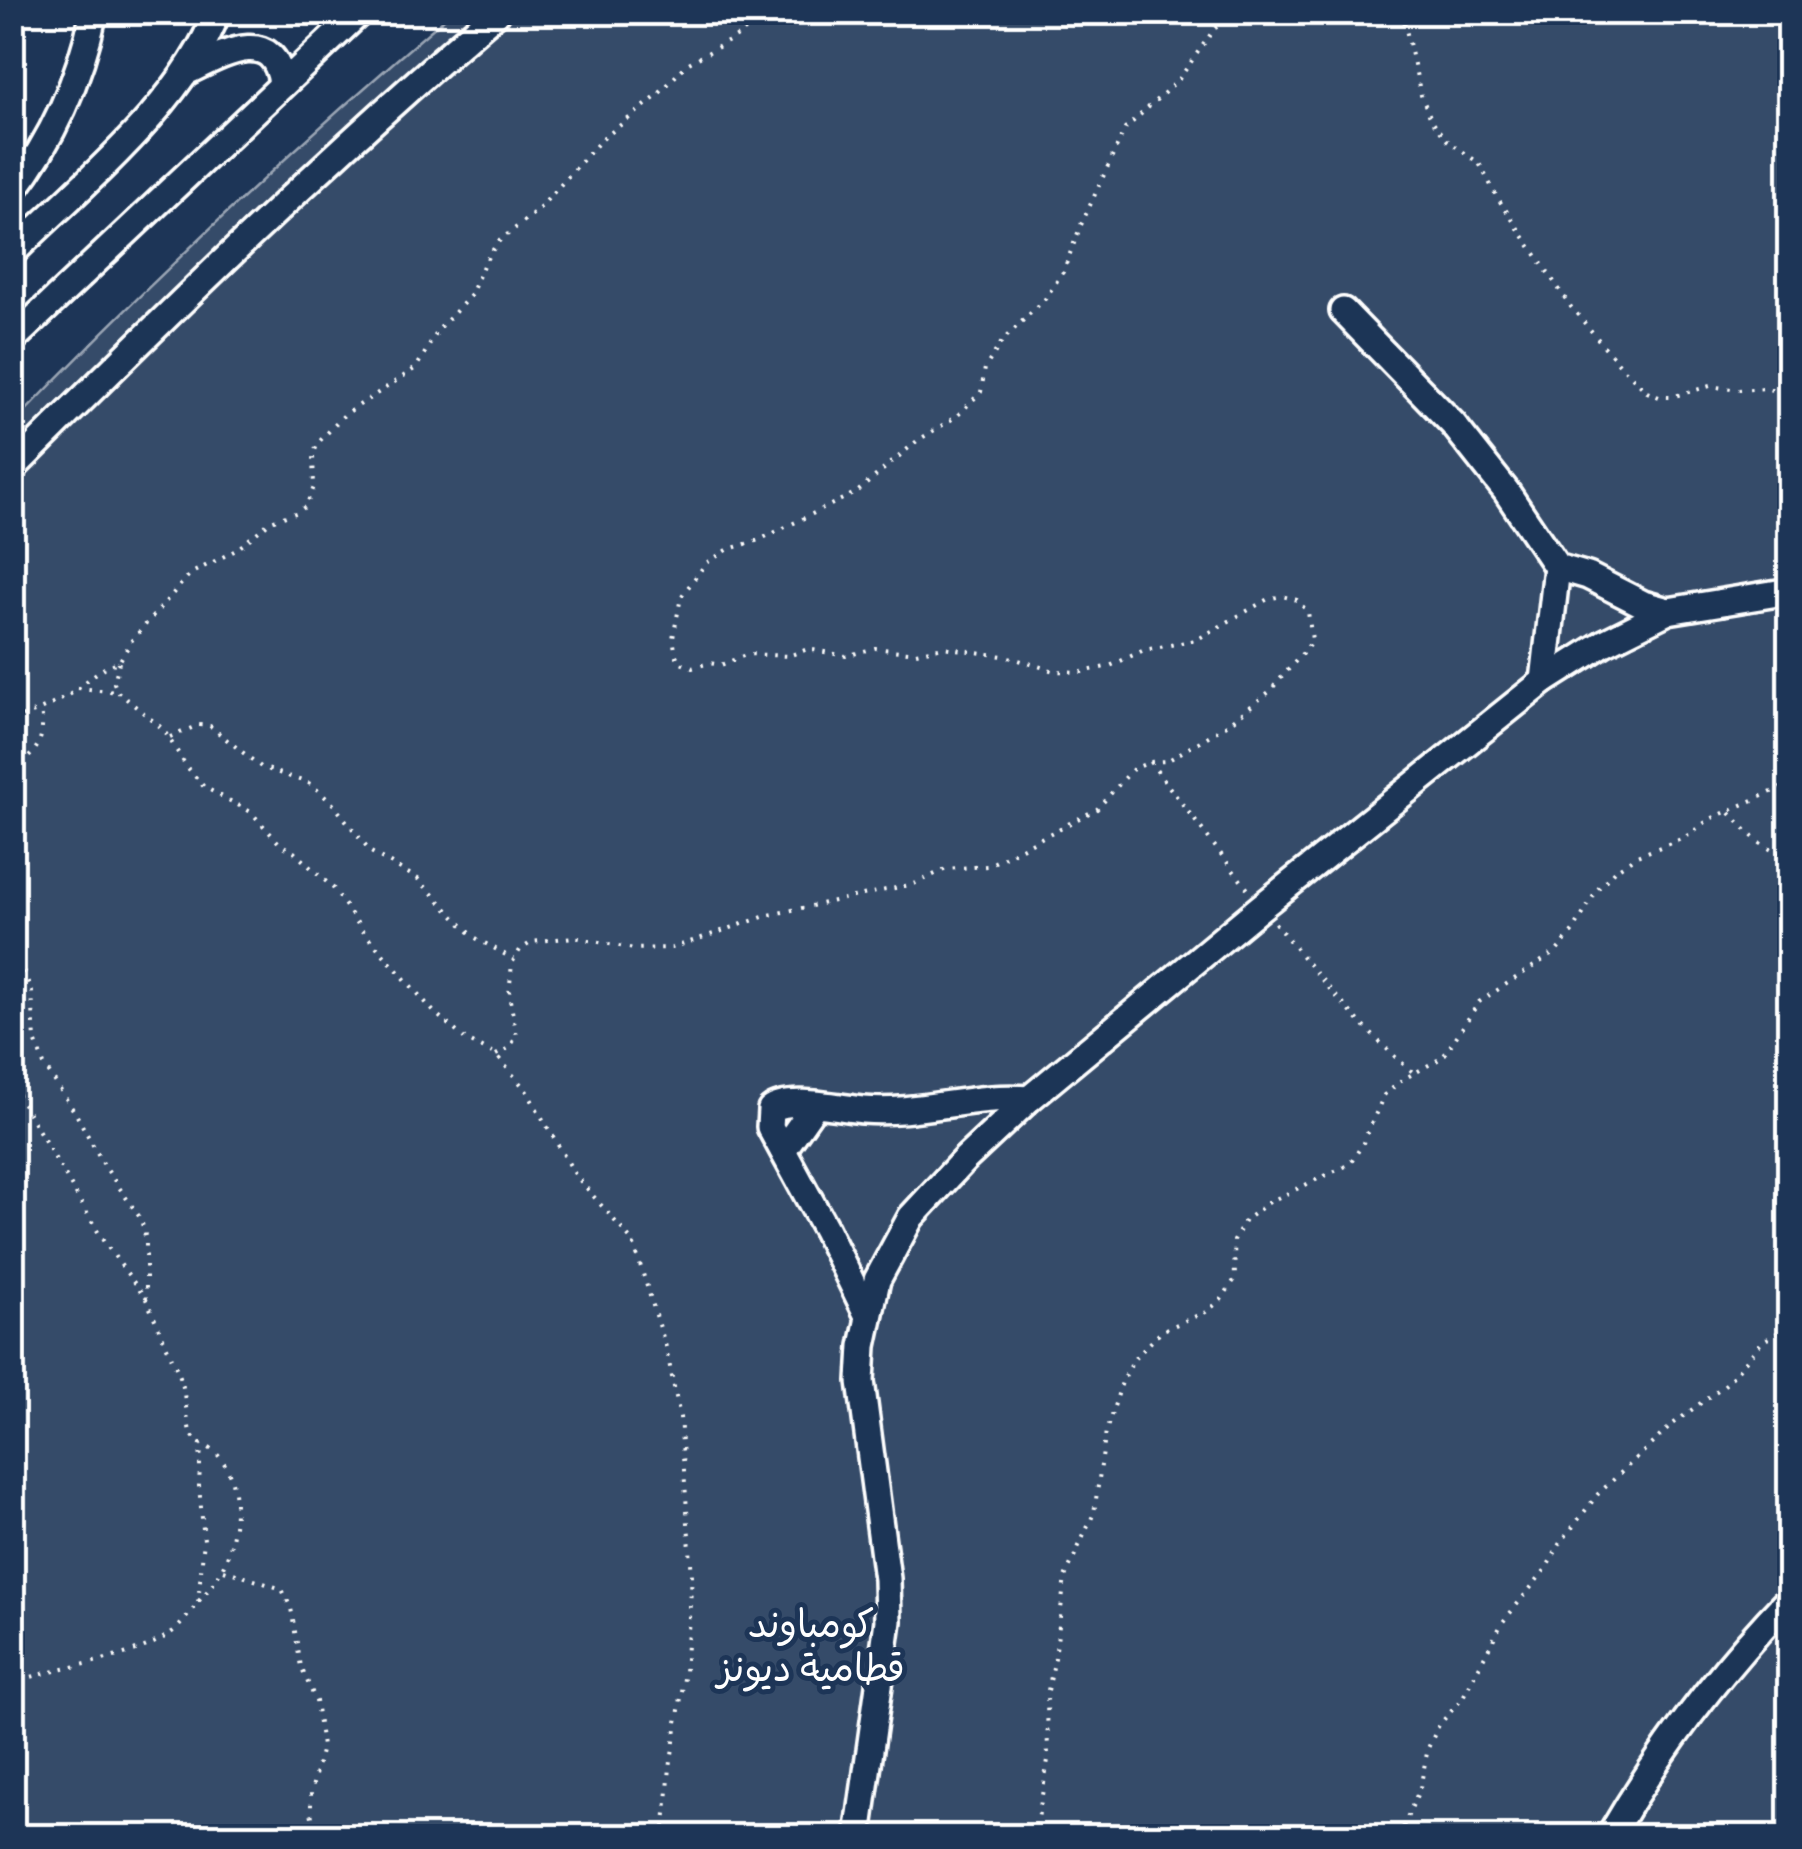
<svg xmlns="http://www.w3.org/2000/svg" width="1802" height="1849" viewBox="0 0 1802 1849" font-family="Dekko,'Playpen Sans Arabic',sans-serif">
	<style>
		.green { fill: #364b69; stroke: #9aa5b4; stroke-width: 2.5 }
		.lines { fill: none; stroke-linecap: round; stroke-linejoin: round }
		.minor-casing { stroke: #fff; stroke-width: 32 }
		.path { stroke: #fff; stroke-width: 4; stroke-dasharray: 2.5 8; stroke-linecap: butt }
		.minor { stroke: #1d3557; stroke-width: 25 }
		.labels { text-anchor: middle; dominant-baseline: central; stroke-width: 10; stroke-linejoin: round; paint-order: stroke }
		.neighbourhood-label { font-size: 38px; fill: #fff; stroke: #1d3557 }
	</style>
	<rect width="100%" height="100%" fill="#1d3557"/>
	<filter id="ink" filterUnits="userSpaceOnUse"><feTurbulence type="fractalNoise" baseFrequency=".01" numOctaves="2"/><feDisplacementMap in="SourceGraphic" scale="20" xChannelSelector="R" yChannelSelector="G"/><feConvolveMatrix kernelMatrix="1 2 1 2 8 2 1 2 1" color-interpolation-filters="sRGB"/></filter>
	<g filter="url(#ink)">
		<path class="green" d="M 451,13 L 1789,13 L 1789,1836 L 13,1836 L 12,425 C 151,280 298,143 451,13 Z"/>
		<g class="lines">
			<defs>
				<g id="minor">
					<path d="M 188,71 C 221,55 273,24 282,83"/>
					<path d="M 12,192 C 53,139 80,78 94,12"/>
					<path d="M 12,253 C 81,185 184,103 217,12"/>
					<path d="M 1343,311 L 1453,424 L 1506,491 L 1557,567 L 1588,576 L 1643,604 L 1668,611"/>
					<path d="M 12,340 L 360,12"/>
					<path d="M 12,469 C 169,312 329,156 497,12"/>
					<path d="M 1544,681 L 1557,567"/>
					<path d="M 783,1150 L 814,1106"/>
					<path d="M 868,1316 L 826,1230 L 770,1127 L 771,1110 C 788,1096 840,1108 863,1110 C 919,1115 974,1094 1029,1099"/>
					<path d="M 858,1836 L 888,1621 L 887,1579 L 861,1381 L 863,1346 L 877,1280 L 911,1217 L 964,1160 L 1029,1099 L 1261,907 L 1544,681 L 1604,643 L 1668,611 L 1790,591"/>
					<path d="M 1610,1836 C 1660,1750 1720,1670 1790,1598"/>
				</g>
			</defs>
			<use href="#minor" class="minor-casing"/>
			<g class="path">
				<path d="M 1402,12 L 1421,95 L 1431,119 L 1448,141 L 1479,163 L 1497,197 L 1571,307 L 1620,365 L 1647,392 L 1659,397 L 1671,397 L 1710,386 L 1738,390 L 1766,388 L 1790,397"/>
				<path d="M 119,662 L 114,683 L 118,692 L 163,729 L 187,767 L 204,787 L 251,812 L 280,844 L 294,852 L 333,888 L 362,930 L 434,1012 L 465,1039 L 496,1055 L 526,1090 L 576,1176 L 633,1242 L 666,1347 L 680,1417 L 692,1576 L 685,1672 L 670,1767 L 664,1836"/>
				<path d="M 78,688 L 118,692"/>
				<path d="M 12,720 C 33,713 54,705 72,693 C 88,681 98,668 119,662 L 132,640 L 190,574 L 236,550 L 271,521 L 298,512 L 306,506 L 314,487 L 313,455 L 318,443 L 344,415 L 416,368 L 439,329 L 471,295 L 484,263 L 498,242 L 538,210 L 600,141 L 656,97 L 687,64 L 738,36 L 766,12"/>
				<path d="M 170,737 L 199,725 L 210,726 L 261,767 L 311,784 L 333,804 L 371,852 L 418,879 L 474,937 L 513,959"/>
				<path d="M 1150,762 L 1250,892"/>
				<path d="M 12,769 C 39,753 45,739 41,709"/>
				<path d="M 1730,813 C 1747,831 1763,853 1790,854"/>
				<path d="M 1275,923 C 1318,976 1362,1030 1414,1073"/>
				<path d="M 12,954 L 24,972 L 32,992 L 35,1040 L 44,1065 L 76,1114 L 105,1167 L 141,1219 L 146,1240 L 146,1298"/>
				<path d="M 496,1055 L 509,1048 L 517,1036 L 509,995 L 512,963 L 520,950 L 532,942 L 574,937 L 634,949 L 672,948 L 769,915 L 914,884 L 946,869 L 987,866 L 1097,809 L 1133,769 L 1150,762 L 1167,761 L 1227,725 L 1269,692 L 1307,648 L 1312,640 L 1308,612 L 1297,600 L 1282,596 L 1268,599 L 1196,640 L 1144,650 L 1110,666 L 1082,672 L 1054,671 L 1009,657 L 943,647 L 916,653 L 875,648 L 846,656 L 808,649 L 788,656 L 748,654 L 721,665 L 709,663 L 692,668 L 681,663 L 676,655 L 673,638 L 681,597 L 706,563 L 729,549 L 759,540 L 857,492 L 917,441 L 957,416 L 981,392 L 985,368 L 1003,340 L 1045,299 L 1063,272 L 1081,225 L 1125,129 L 1179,79 L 1215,28 L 1246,12"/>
				<path d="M 12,1085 L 104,1242 L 146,1299 L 182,1381 L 190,1433 L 200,1444"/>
				<path d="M 224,1570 L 282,1589 L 291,1608 L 301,1667 L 316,1701 L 322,1747 L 311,1792 L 311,1812 L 316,1836"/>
				<path d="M 12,1683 C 58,1666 145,1659 178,1627 C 187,1618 194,1607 202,1597 C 226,1572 235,1542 235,1507 C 235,1481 226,1453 201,1444 L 199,1486 L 204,1540 L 198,1602"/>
				<path d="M 12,1814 L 25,1836"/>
				<path d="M 1035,1836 L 1048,1760 L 1047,1695 L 1055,1658 L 1065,1577 L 1094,1513 L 1106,1431 L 1122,1382 L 1135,1358 L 1163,1330 L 1206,1312 L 1221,1300 L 1235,1279 L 1234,1241 L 1245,1220 L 1271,1201 L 1350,1164 L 1362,1145 L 1384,1095 L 1404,1079 L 1443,1057 L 1479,1002 L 1557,951 L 1574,930 L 1597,890 L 1615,870 L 1637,856 L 1684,838 L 1710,819 L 1790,784"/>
				<path d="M 1399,1836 L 1420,1788 L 1428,1748 L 1439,1725 L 1462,1699 L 1502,1623 L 1545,1570 L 1562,1541 L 1598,1494 L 1673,1424 L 1727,1383 L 1762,1342 L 1790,1325"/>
			</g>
			<use href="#minor" class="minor"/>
		</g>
	</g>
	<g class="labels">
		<g class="neighbourhood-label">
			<text x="811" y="1629">كومباوند<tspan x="811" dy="44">قطامية ديونز</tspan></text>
		</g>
	</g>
	<rect width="1802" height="1849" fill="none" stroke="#1d3557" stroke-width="50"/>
	<rect x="25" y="25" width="1752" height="1799" fill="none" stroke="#fff" stroke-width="4" filter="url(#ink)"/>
</svg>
